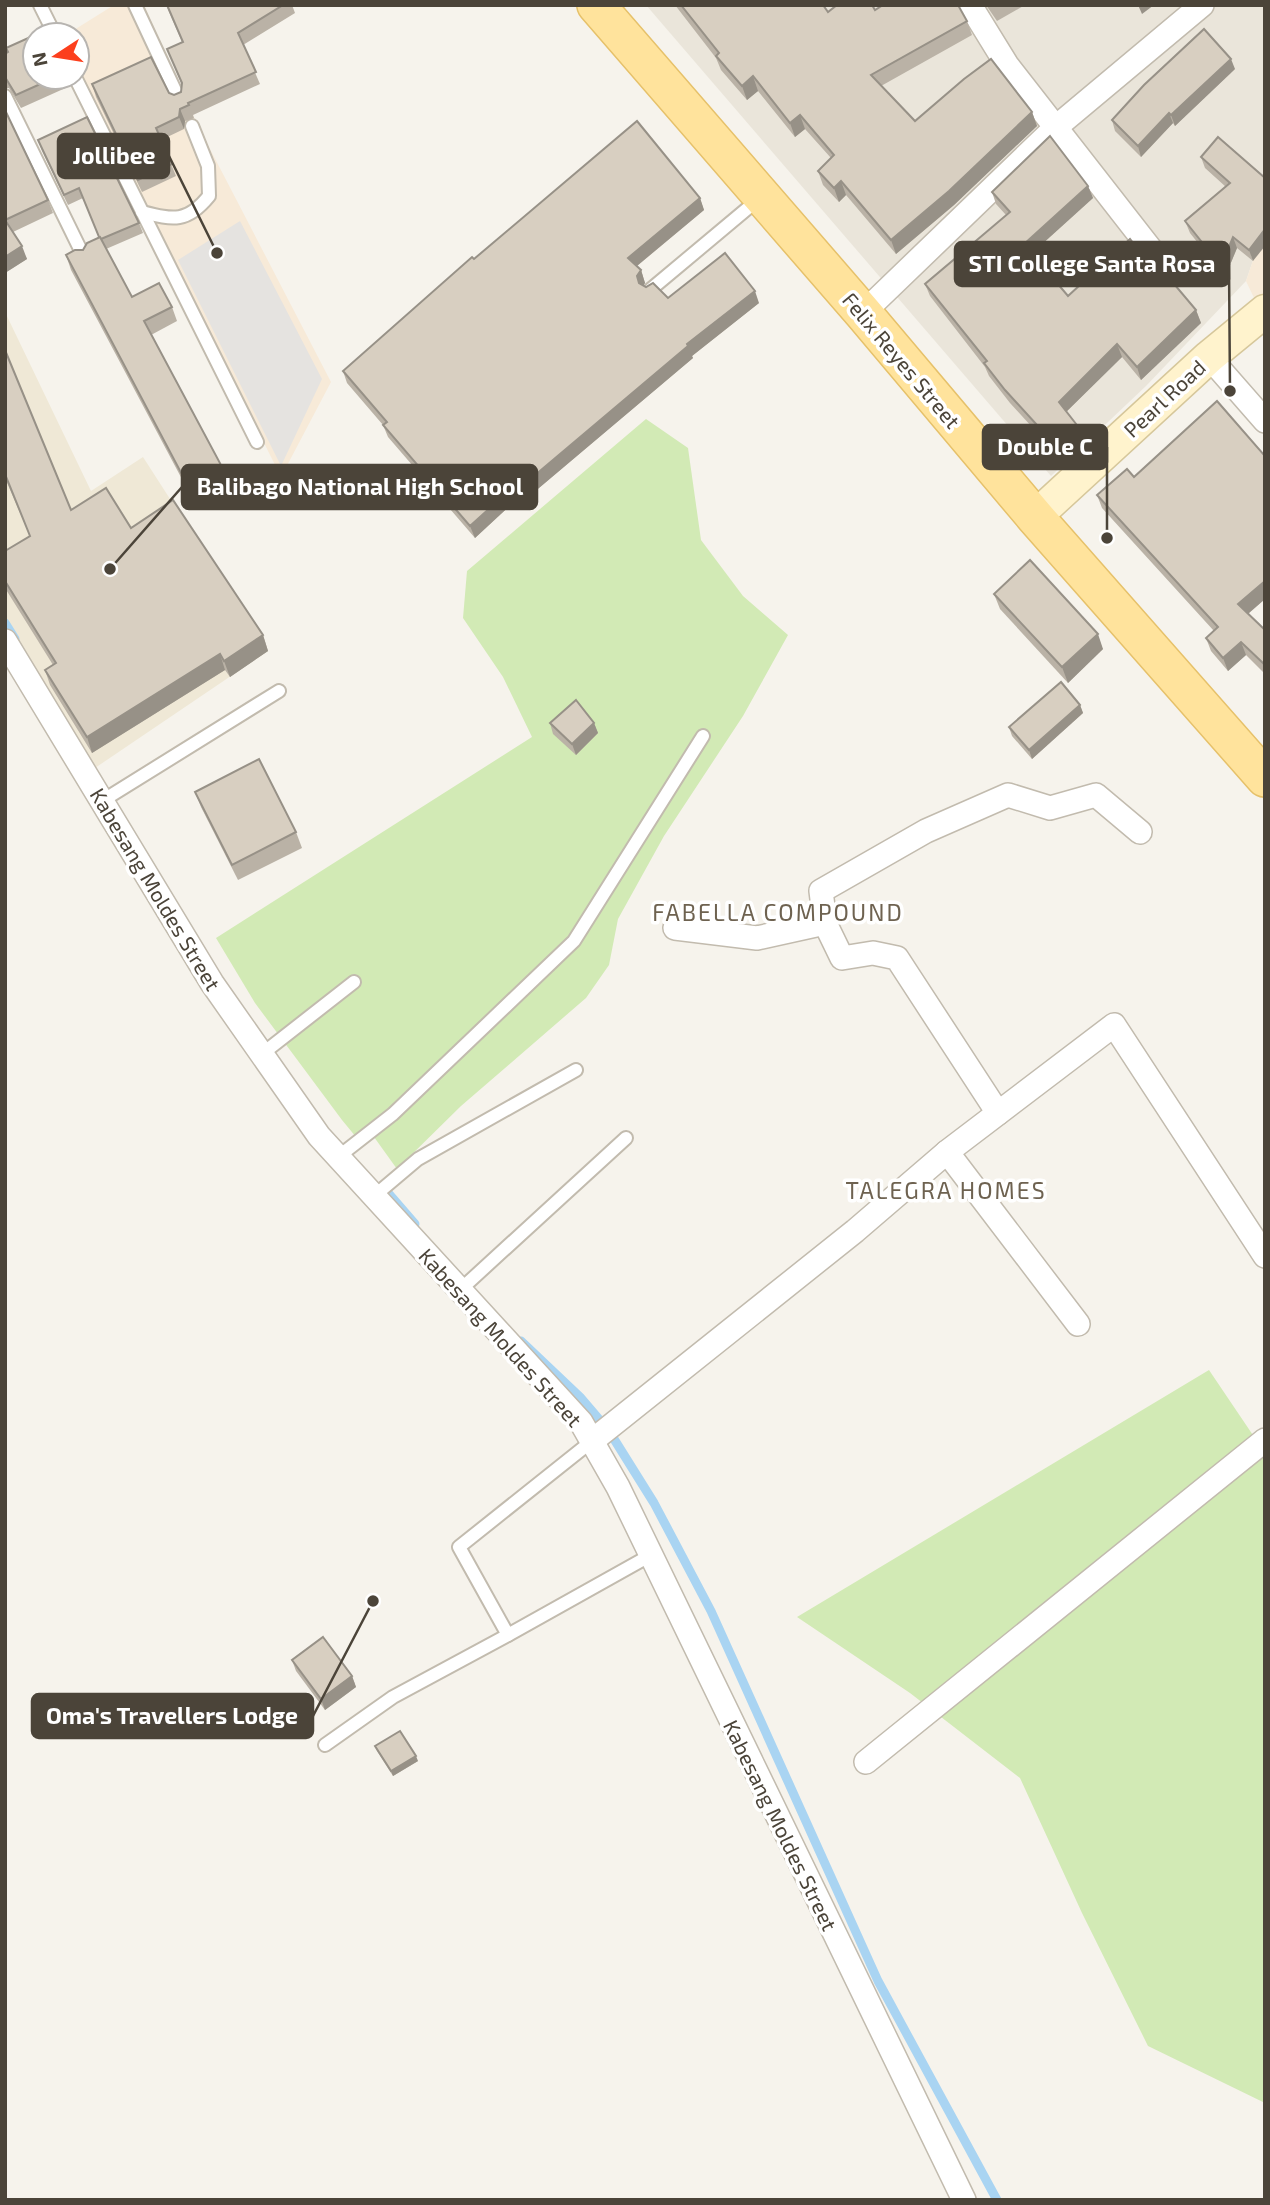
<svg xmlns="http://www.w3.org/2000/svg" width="1270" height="2205" viewBox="0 0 1270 2205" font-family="'Exo 2',sans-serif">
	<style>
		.residential { fill: #eae5da }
		.commercial { fill: #f7ead8 }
		.education { fill: #efe8d6 }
		.green { fill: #d2eab5 }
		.parking { fill: #e5e3e0 }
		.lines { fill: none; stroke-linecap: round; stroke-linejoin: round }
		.stream { stroke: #a9d4f2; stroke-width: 9 }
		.lane-casing { stroke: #c2bbae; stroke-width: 16 }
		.street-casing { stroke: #c2bbae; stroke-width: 26 }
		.secondary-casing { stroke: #d6c79b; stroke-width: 35 }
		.primary-casing { stroke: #e6c16a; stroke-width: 40 }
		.lane { stroke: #fff; stroke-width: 12 }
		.street { stroke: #fff; stroke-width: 23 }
		.secondary { stroke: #fff3cd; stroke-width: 32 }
		.primary { stroke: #ffe39c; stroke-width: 37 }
		.wall { fill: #bab2a6 }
		.shaded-wall { fill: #979187 }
		.building { fill: #d8cfc1; stroke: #979187; stroke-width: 2 }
		.labels { text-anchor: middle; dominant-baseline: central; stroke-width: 7; stroke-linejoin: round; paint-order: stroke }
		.street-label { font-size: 21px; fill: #4b4439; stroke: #fff }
		.neighbourhood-label { font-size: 23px; letter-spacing: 2px; fill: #6e6250; stroke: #fff }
		.leader { fill: none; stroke: #4b4439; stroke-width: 2.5 }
		.callout-dot { fill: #4b4439; stroke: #fff; stroke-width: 2.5 }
		.callout { fill: #4b4439; stroke: #4b4439; stroke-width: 2.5 }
		.callout-label { font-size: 23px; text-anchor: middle; font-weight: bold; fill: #fff }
	</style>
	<rect width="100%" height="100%" fill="#f6f3ec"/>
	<path class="residential" d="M 646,5 L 1265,5 L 1265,225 L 1246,281 L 1146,386 L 1051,476 Z"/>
	<g class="commercial">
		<path d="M 114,5 L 144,5 L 197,124 L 331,382 L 281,477 L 77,67 L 77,35 L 66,35 Z"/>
		<path d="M 1265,225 L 1265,321 L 1246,281 Z"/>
	</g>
	<path class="education" d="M 5,312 L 91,491 L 143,457 L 268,651 L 95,768 L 5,623 Z"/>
	<g class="green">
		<path d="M 646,419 L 688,448 L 701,540 L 743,596 L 788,635 L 743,716 L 664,836 L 618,919 L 609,965 L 586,998 L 461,1106 L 397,1169 L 374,1137 L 356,1137 L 342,1120 L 255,1003 L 216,938 L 532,737 L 503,677 L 463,618 L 467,571 Z"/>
		<path d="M 1209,1370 L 1265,1453 L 1265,2103 L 1148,2046 L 1082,1913 L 1020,1778 L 910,1693 L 797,1617 Z"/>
	</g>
	<path class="parking" d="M 240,221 L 322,379 L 281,466 L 178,260 Z"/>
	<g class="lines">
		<g class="stream">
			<path d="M 5,623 L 15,639"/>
			<path d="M 389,1194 L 415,1224"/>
			<path d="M 521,1341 L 580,1397 L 609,1431 L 654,1503 L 711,1611 L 878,1981 L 997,2200"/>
		</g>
		<defs>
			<g id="lane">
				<path d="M 40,5 L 55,35"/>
				<path d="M 135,5 L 179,99"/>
				<path d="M 75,77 L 257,442"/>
				<path d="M 5,96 L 84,257"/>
				<path d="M 142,212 C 174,220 187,223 209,196 L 208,166 L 192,126"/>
				<path d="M 650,290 L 760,198"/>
				<path d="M 102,801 L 279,691"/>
				<path d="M 262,1054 L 354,982"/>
				<path d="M 338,1157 L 393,1114 L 574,941 L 703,736"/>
				<path d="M 373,1197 L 418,1159 L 576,1070"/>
				<path d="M 460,1290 L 626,1138"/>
				<path d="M 592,1441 L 459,1547 L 508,1635 L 651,1555"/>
				<path d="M 325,1745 L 393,1697 L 508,1635"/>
			</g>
			<g id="street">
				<path d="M 970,5 L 1007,65 L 1163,265"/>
				<path d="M 863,313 L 1055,128 L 1202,5"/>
				<path d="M 1209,357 L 1265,421"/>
				<path d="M 5,641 L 212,983 L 319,1136 L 581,1422 L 618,1487 L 964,2200"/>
				<path d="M 825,923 L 821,891 L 926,831 L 1008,795 L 1050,808 L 1096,795 L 1140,832"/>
				<path d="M 675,928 L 757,938 L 825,923 L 842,958 L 873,953 L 897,958 L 998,1113"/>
				<path d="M 947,1152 L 1078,1324"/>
				<path d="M 592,1441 L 855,1231 L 947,1152 L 1114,1025 L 1265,1256"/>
				<path d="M 866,1762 L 1265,1440"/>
			</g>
			<path id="secondary" d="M 1035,517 L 1209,357 L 1265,311"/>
			<path id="primary" d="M 596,5 L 863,313 L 1035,517 L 1265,778"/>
		</defs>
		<use href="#lane" class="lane-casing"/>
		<use href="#street" class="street-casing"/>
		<use href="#secondary" class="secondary-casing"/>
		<use href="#primary" class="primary-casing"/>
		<use href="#lane" class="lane"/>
		<use href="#street" class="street"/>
		<use href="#secondary" class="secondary"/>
		<use href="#primary" class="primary"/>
	</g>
	<g class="wall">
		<path d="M 166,5 L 292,5 L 295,13 L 243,45 L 260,84 L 193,115 L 194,118 L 185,121 L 184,129 L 161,140 L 176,176 L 142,192 L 96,97 L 92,84 L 169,93 L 174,95 L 181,92 L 182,85 L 167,49 L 182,42 Z"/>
		<path d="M 675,5 L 823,5 L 828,12 L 875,10 L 967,21 L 972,35 L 881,86 L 915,121 L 1032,112 L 1037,126 L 954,205 L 896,254 L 846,195 L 839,202 L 823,185 L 818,171 L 831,158 L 805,129 L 795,137 L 758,91 L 747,100 L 721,70 L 716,58 Z"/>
		<path d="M 986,5 L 1025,5 L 997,21 Z"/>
		<path d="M 5,54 L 35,77 L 66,77 L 70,86 L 21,108 L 9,88 L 5,88 Z"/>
		<path d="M 1235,69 L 1175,126 L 1173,123 L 1141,157 L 1115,131 L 1112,120 Z"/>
		<path d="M 5,110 L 48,200 L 53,213 L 13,232 L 27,259 L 5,273 Z"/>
		<path d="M 1218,137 L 1253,261 L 1237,248 L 1225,277 L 1190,233 L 1185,221 L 1226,187 L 1205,168 L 1201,157 Z"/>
		<path d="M 38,140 L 139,223 L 143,233 L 106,249 L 132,297 L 172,307 L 177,321 L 151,335 L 221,465 L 226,480 L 192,498 L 71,270 L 66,255 L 83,250 L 99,237 L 83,198 L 68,205 L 42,151 Z"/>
		<path d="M 1088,186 L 1093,198 L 1032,253 L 1068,296 L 1148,262 L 1196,310 L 1201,323 L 1141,380 L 1122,357 L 1066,412 L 1080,429 L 1085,441 L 1062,460 L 1010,403 L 989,376 L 985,367 L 930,296 L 925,284 L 1006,215 L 996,204 L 992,192 Z"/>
		<path d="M 700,198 L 704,210 L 637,266 L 641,270 L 645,283 L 643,285 L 668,298 L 759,303 L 692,356 L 693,358 L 520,504 L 516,500 L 475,538 L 388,437 L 383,425 L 347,383 L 343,371 L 474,259 Z"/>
		<path d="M 5,350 L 71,510 L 131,528 L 263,635 L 268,651 L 230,677 L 225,670 L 92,753 L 50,685 L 45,670 L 53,665 L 5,588 L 5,551 L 30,536 L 5,478 Z"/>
		<path d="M 1134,477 L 1265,599 L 1248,614 L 1265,630 L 1265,674 L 1246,655 L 1228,671 L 1211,651 L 1206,638 L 1214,631 L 1102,508 L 1097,495 Z"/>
		<path d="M 994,594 L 1103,649 L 1068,683 L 1000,609 Z"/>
		<path d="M 1080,705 L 1083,713 L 1032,759 L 1012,736 L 1009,727 Z"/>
		<path d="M 550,723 L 594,723 L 598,733 L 576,755 L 553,734 Z"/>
		<path d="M 195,792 L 296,832 L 302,848 L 238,880 L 201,807 Z"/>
		<path d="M 292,1660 L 352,1676 L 356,1687 L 325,1710 L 296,1671 Z"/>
		<path d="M 375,1746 L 418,1761 L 393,1776 L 377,1751 Z"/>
	</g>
	<g class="shaded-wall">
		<path d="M 1138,5 L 1154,5 L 1142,14 Z"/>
		<path d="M 1231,59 L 1235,69 L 1175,126 L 1171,115 Z"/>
		<path d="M 753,76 L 758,91 L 747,100 L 742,86 Z"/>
		<path d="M 180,109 L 185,121 L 184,129 L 179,117 Z"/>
		<path d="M 1032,112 L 1037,126 L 954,205 L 896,254 L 891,240 Z"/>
		<path d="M 1169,113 L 1173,123 L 1141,157 L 1138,146 Z"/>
		<path d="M 800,115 L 805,129 L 795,137 L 790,123 Z"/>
		<path d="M 841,181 L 846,195 L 839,202 L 834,188 Z"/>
		<path d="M 1088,186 L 1093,198 L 1029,256 L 1024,244 Z"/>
		<path d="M 700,198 L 704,210 L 632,270 L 628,258 Z"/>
		<path d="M 1265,229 L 1265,246 L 1253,261 L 1249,250 Z"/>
		<path d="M 1233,237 L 1237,248 L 1225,277 L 1221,266 Z"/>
		<path d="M 22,246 L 27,259 L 5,273 L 5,257 Z"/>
		<path d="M 641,270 L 645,283 L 642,288 L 639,283 L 637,276 Z"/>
		<path d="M 755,291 L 759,303 L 692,356 L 693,358 L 520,504 L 515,492 L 687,344 Z"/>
		<path d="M 1196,310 L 1201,323 L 1141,380 L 1137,367 Z"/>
		<path d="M 1117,344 L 1122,357 L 1063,415 L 1059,402 Z"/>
		<path d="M 1080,429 L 1085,441 L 1062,460 L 1058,448 Z"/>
		<path d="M 512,488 L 516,500 L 475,538 L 470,526 Z"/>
		<path d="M 1265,581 L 1265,599 L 1243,618 L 1238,604 Z"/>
		<path d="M 1098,634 L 1103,649 L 1068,683 L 1062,667 Z"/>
		<path d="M 263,635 L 268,651 L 230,677 L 224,661 Z"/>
		<path d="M 1241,642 L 1246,655 L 1228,671 L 1223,658 Z"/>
		<path d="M 220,654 L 225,670 L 92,753 L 87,737 Z"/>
		<path d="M 1080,705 L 1083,713 L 1032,759 L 1029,750 Z"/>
		<path d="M 594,723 L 598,733 L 576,755 L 572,744 Z"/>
		<path d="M 352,1676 L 356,1687 L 325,1710 L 321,1699 Z"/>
		<path d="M 416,1756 L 418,1761 L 393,1776 L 391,1771 Z"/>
	</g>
	<g class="building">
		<path d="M 167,5 L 283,5 L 238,33 L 256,72 L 188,103 L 189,105 L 180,109 L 179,117 L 156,128 L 172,164 L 138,180 L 92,84 L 151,57 L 169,93 L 174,95 L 181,92 L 182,83 L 167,49 L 183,42 Z"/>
		<path d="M 681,5 L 823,5 L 828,12 L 837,5 L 872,5 L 875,10 L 883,5 L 958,5 L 967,21 L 871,75 L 915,121 L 964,79 L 991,59 L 1032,112 L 949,191 L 891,240 L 841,181 L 834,188 L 818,171 L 834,155 L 800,115 L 790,123 L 753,76 L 742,86 L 716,56 L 719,53 Z"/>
		<path d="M 1204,29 L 1231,59 L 1171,115 L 1169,113 L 1138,146 L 1112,120 L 1144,85 Z"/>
		<path d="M 46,30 L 51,30 L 53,35 L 35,35 L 35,77 L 56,77 L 16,95 L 5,77 L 5,54 L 8,52 L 6,48 Z"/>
		<path d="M 5,110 L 48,200 L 5,220 L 22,246 L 5,257 Z"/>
		<path d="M 87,117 L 139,223 L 101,239 L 99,237 L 79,188 L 64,195 L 38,140 Z"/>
		<path d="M 637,121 L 700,198 L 628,258 L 641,270 L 637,276 L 639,283 L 646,287 L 653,283 L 668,298 L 725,253 L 755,291 L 687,344 L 688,346 L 515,492 L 512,488 L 470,526 L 383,425 L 387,422 L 343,371 L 472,257 L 474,259 Z"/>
		<path d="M 1050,136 L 1088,186 L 1024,244 L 1068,296 L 1130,239 L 1148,262 L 1159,266 L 1196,310 L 1137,367 L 1117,344 L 1059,402 L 1080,429 L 1058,448 L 1005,390 L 984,363 L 987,361 L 925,284 L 1010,212 L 992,192 Z"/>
		<path d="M 1218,137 L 1265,178 L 1265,229 L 1249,250 L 1233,237 L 1221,266 L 1185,221 L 1230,183 L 1201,157 Z"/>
		<path d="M 100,237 L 132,297 L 159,283 L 172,307 L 144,321 L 221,465 L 187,484 L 66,255 L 75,250 L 83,250 L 87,243 Z"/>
		<path d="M 5,350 L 71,510 L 106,488 L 131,528 L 173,500 L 263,635 L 224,661 L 220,654 L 87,737 L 45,670 L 56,663 L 5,581 L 5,551 L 30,536 L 5,474 Z"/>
		<path d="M 1217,401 L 1265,456 L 1265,581 L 1238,604 L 1265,630 L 1265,661 L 1263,663 L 1241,642 L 1223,658 L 1206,638 L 1218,627 L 1097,495 L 1127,469 L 1134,477 Z"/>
		<path d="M 1030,560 L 1098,634 L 1062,667 L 994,594 Z"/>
		<path d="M 1061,682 L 1080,705 L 1029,750 L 1009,727 Z"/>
		<path d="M 576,700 L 594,723 L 572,744 L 550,723 Z"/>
		<path d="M 259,759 L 296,832 L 232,865 L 195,792 Z"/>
		<path d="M 323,1637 L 352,1676 L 321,1699 L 292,1660 Z"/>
		<path d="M 400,1731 L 416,1756 L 391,1771 L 375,1746 Z"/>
	</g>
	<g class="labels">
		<g class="street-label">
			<text transform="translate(902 360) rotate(50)">Felix Reyes Street</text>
			<text transform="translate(1164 398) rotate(-43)">Pearl Road</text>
			<text transform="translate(156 889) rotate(59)">Kabesang Moldes Street</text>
			<text transform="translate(501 1337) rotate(48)">Kabesang Moldes Street</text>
			<text transform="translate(781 1825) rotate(64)">Kabesang Moldes Street</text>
		</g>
		<g class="neighbourhood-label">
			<text x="778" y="912">FABELLA COMPOUND</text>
			<text x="946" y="1190">TALEGRA HOMES</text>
		</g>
	</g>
	<path class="leader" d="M217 253L169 156M1230 391L1229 264M1107 538L1107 447M110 569L182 487M373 1601L313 1716"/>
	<g class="callout-dot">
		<circle cx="217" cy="253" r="7"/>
		<circle cx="1230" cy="391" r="7"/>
		<circle cx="1107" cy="538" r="7"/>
		<circle cx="110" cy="569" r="7"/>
		<circle cx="373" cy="1601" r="7"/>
	</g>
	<g class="callout">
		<rect x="58" y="134" width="111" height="44" rx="7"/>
		<rect x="955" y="242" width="274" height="44" rx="7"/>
		<rect x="983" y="425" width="124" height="44" rx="7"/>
		<rect x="182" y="465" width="355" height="44" rx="7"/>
		<rect x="32" y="1694" width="281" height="44" rx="7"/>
	</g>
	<g class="callout-label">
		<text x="114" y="164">Jollibee</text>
		<text x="1092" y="272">STI College Santa Rosa</text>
		<text x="1045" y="455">Double C</text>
		<text x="360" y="495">Balibago National High School</text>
		<text x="172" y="1724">Oma's Travellers Lodge</text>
	</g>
	<rect width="1270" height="2205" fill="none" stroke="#4b4439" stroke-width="14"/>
	<g transform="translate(56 56) rotate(258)"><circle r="33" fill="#ffffff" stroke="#b7b4b0" stroke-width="2"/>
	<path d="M0-5L12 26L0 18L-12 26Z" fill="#fc3f1d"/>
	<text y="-10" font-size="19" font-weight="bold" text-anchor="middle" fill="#4b4439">N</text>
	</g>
</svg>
